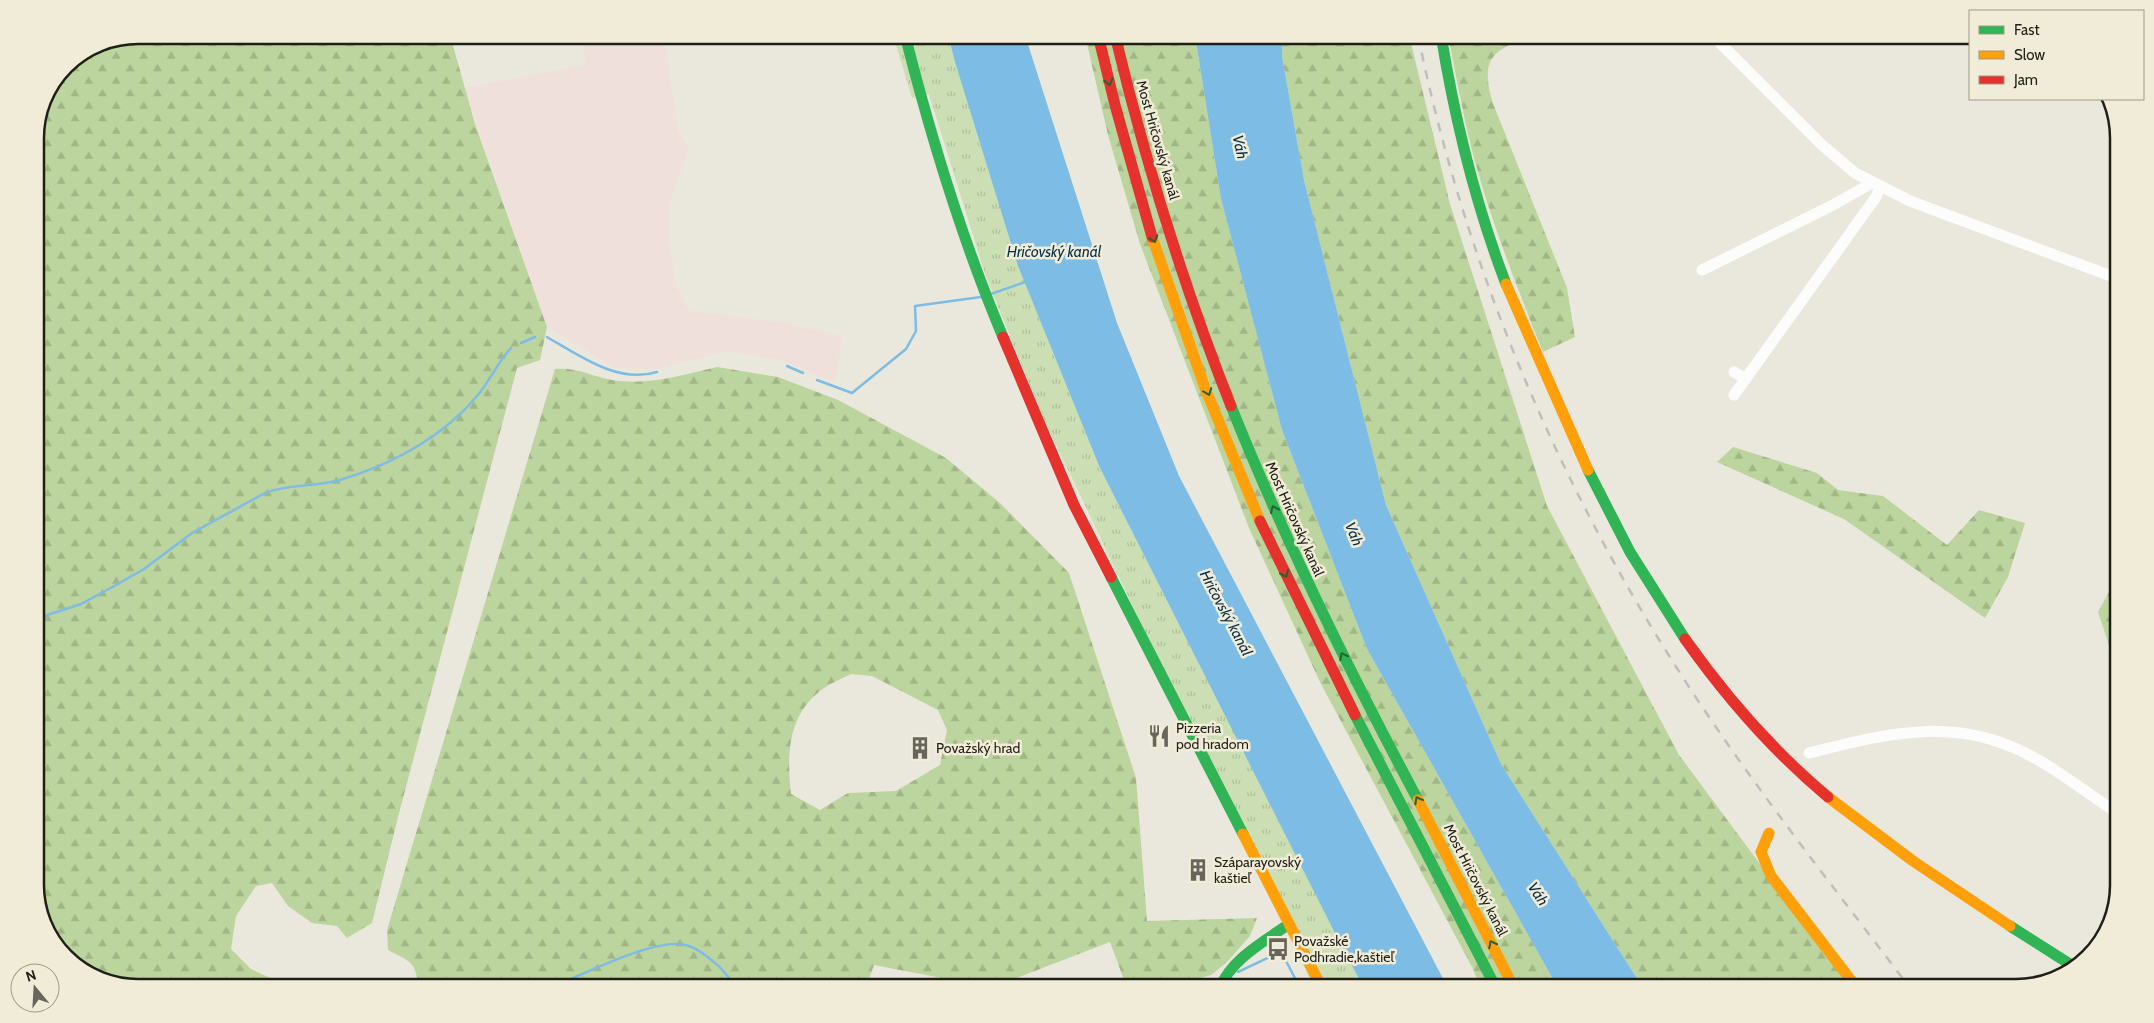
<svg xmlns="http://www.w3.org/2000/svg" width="2154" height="1023" viewBox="0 0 2154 1023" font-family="Cabin,sans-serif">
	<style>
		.industrial { fill: #f0e0dc }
		.grass { fill: url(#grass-tufts) }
		.forest { fill: url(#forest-firs); fill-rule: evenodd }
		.water { fill: #7dbce5 }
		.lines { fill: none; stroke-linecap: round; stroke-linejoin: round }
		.stream { stroke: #7dbce5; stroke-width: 2.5 }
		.street { stroke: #fcfcfa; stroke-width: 11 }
		.fast { stroke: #30b455; stroke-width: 11 }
		.slow { stroke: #ff9f0a; stroke-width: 11 }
		.jam { stroke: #e5322d; stroke-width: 11 }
		.rail { stroke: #bfbebc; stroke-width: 2.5; stroke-dasharray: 9 9; stroke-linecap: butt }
		.oneway { stroke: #276233 }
		.labels { text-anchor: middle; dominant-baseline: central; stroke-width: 5; stroke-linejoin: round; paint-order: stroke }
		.street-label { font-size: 14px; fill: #201f17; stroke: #f0ecd7 }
		.poi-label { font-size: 14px; fill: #201f17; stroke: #f0ecd7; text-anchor: start }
		.water-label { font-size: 15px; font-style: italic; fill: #072e48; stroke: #f0ecd7 }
		.rim { fill: none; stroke: #201f17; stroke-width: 2.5 }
	</style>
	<defs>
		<pattern id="grass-tufts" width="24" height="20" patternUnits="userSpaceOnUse" patternTransform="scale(1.25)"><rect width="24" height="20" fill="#ccdfb4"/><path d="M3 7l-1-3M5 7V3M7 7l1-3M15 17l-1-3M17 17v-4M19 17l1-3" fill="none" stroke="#afbf9a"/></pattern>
		<pattern id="forest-firs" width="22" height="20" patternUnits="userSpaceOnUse" patternTransform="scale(1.25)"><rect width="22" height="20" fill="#bcd49d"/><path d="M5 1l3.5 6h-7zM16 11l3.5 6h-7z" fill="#a1b686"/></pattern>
	</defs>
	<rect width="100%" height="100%" fill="#eae8dd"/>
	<path class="industrial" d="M 590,35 L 664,35 L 678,131 L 689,149 L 670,201 L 669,243 L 675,283 L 689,311 L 781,322 L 842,336 L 836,383 L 780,360 L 726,351 L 656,369 L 615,368 L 547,327 L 464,88 L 585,65 L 583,36 Z"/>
	<path class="grass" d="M 893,35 L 948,35 L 955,62 L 1100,468 L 1364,988 L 1314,988 L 1042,415 L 985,274 L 929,94 L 912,98 Z"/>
	<g class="forest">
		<path d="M 137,35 L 450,35 L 475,124 L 547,327 L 540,360 L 517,368 L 398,817 L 372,923 L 347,938 L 337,926 L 312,923 L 288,906 L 272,883 L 256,886 L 236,916 L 231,949 L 251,969 L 292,988 L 137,988 L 98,980 L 56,948 L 35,893 L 35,131 L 43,98 L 65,65 L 98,43 Z"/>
		<path d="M 1085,35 L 1195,35 L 1221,199 L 1282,430 L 1367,649 L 1558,988 L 1481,988 L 1472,967 L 1320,682 L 1249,528 L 1140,244 L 1108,135 Z"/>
		<path d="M 1283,35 L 1409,35 L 1450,204 L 1547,506 L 1679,755 L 1852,988 L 1643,988 L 1501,764 L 1386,505 L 1304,180 L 1282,56 Z"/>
		<path d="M 1448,35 L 1531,35 C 1494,52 1480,55 1492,101 L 1567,288 L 1575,337 L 1543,352 C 1517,287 1491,222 1473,154 C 1463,115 1456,75 1448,35 Z"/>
		<path d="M 717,367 L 778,377 L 838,400 L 946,458 L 1000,503 L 1069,573 L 1136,778 L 1147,921 L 1257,918 L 1250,936 L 1226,963 L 1211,975 L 1165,988 L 1127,988 L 1110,942 L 991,988 L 972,988 L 952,980 L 874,965 L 866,988 L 416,988 L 418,986 C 416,961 409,961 388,950 L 387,930 L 555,369 C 577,367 591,376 612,380 C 648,386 682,375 717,367 ZM 851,674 L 872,676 L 938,710 L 947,730 L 940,765 L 896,791 L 848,793 L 820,810 L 791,794 C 787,756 787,717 820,691 C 829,684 841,679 851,674 Z"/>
		<path d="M 1733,447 L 1817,473 L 1838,490 L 1883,496 L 1947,545 L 1979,510 L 2025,523 L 2008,577 L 1985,618 L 1844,519 L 1717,462 Z"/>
		<path d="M 2119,574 L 2119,657 L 2113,657 L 2098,612 Z"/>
	</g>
	<g class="water">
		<path d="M 948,35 L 1025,35 L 1117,323 L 1179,476 L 1448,988 L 1364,988 L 1341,945 L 1100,468 L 1018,266 L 955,62 Z"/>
		<path d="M 1195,35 L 1283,35 L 1282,56 L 1304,180 L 1386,505 L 1501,764 L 1643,988 L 1558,988 L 1367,649 L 1282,430 L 1221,199 Z"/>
	</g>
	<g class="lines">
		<g class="stream">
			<path d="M 991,294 L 1028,281"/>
			<path d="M 547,337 C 580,356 618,384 657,372"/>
			<path d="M 521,343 L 535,337"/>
			<path d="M 787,366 L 803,373"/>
			<path d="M 817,380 L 852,393 L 906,349 L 916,331 L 915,306 L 981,297"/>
			<path d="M 35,619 L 81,604 L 116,585 L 144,569 L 192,533 L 265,493 C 287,484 315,487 340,480 C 393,464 442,438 478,395 C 490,380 498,362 511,348"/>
			<path d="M 1238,972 L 1274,955 L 1284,957 L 1300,988"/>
			<path d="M 550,988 C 580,976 661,934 689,946 C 698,949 708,957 715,963 C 726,971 730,984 743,988"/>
			<path d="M 1192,988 L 1215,982"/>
		</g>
		<g class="street">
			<path d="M 1712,35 L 1822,145 L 1855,173 L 1910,201 L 2119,279"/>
			<path d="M 1702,270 L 1833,205 L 1872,183"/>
			<path d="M 1734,372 L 1746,379"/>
			<path d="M 1734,395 L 1876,197 L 1880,187"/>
			<path d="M 1809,753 C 1893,732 1960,714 2040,761 C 2067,777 2093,797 2119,814"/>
		</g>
		<g class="fast">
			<path d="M 905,35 C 930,134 963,242 1003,337"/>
			<path d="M 1441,35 C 1455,121 1475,203 1506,284"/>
			<path d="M 1231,406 C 1285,541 1349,671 1418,800"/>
			<path d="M 1588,470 L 1630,552 L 1685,639"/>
			<path d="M 1111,577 L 1243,834"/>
			<path d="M 1355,715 L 1496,988"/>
			<path d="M 2010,926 L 2076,968"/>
			<path d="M 1220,988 C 1231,959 1265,941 1289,924"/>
		</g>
		<g class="slow">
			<path d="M 1152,237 L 1205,388 L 1260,521"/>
			<path d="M 1506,284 L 1588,470"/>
			<path d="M 1828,797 L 1913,861 L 2010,926"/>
			<path d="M 1418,800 L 1514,988"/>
			<path d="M 1769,833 L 1761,852 L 1771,876 L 1857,988"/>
			<path d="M 1243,834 L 1322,988"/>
		</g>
		<g class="jam">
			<path d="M 1098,35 L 1115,105 L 1152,237"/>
			<path d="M 1115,35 C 1145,161 1183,285 1231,406"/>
			<path d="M 1003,337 L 1074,505 L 1111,577"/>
			<path d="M 1260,521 L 1355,715"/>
			<path d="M 1685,639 C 1726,697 1773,751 1828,797"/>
		</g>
		<path class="rail" d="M 1418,35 C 1463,258 1552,471 1673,662 C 1745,776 1829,881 1910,988"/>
	</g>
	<defs><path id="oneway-chevron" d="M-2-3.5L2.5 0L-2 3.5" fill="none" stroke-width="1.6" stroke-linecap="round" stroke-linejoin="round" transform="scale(1.25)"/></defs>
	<g class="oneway">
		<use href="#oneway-chevron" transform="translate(1109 82) rotate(75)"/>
		<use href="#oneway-chevron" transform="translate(1154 239) rotate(72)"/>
		<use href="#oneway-chevron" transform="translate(1208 392) rotate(69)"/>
		<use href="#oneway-chevron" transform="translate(1274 509) rotate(-114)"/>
		<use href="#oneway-chevron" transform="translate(1285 574) rotate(66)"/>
		<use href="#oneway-chevron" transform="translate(1343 656) rotate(-117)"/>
		<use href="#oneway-chevron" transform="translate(1418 800) rotate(-118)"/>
		<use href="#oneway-chevron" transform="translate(1492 944) rotate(-117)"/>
	</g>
	<defs>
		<symbol id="restaurant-bare" viewBox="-9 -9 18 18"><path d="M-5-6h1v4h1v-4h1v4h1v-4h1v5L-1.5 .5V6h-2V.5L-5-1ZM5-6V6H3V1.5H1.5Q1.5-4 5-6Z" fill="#67655c" stroke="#f0ecd7" stroke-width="2.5" paint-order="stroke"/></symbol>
		<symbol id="building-bare" viewBox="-9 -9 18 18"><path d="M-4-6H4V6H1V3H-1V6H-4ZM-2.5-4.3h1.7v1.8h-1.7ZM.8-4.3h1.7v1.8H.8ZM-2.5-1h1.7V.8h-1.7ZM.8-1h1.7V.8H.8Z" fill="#67655c" stroke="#f0ecd7" stroke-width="2.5" paint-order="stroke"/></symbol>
		<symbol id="bus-bare" viewBox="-9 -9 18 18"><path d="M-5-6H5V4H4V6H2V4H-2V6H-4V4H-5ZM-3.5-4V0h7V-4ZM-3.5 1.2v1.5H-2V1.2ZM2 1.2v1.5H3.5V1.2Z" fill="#67655c" stroke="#f0ecd7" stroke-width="2.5" paint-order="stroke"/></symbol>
	</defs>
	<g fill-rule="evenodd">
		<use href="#restaurant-bare" x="1143" y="720" width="32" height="32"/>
		<use href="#building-bare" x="904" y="732" width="32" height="32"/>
		<use href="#building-bare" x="1182" y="854" width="32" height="32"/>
		<use href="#bus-bare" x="1262" y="933" width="32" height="32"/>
	</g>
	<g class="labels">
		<g class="street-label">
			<text transform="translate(1158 140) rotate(74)">Most Hričovský kanál</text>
			<text transform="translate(1295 519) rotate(66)">Most Hričovský kanál</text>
			<text transform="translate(1476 880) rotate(63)">Most Hričovský kanál</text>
		</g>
		<g class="poi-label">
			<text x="1176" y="728">Pizzeria<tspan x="1176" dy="16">pod hradom</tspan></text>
			<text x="936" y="748">Považský hrad</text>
			<text x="1214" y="862">Száparayovský<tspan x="1214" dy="16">kaštieľ</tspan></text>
			<text x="1294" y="941">Považské<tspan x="1294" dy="16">Podhradie,kaštieľ</tspan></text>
		</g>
		<g class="water-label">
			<text transform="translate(1240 147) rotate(77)">Váh</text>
			<text x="1054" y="252">Hričovský kanál</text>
			<text transform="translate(1354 534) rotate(68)">Váh</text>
			<text transform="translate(1226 613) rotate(62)">Hričovský kanál</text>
			<text transform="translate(1538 894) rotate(56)">Váh</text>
		</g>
	</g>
	<path d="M0 0H2154V1023H0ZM138 44H2016A94 94 0 0 1 2110 138V885A94 94 0 0 1 2016 979H138A94 94 0 0 1 44 885V138A94 94 0 0 1 138 44Z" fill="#f0ecd7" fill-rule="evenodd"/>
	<path class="rim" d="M138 44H2016A94 94 0 0 1 2110 138V885A94 94 0 0 1 2016 979H138A94 94 0 0 1 44 885V138A94 94 0 0 1 138 44Z"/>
	<rect x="1969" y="10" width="175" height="90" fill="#f0ecd7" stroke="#9d9a8a"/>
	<rect x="1979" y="26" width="25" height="8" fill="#30b455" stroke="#9d9a8a"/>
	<text x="2014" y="35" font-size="15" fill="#201f17">Fast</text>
	<rect x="1979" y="51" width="25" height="8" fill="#ff9f0a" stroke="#9d9a8a"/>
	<text x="2014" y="60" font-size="15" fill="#201f17">Slow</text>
	<rect x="1979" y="76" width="25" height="8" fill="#e5322d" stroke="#9d9a8a"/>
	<text x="2014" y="85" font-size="15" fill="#201f17">Jam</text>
	<g transform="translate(35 988) rotate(342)"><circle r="24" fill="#f0ecd7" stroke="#9d9a8a"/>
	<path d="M0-4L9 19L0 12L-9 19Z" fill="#67655c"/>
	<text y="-8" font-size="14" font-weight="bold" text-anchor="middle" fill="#201f17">N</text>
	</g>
</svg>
